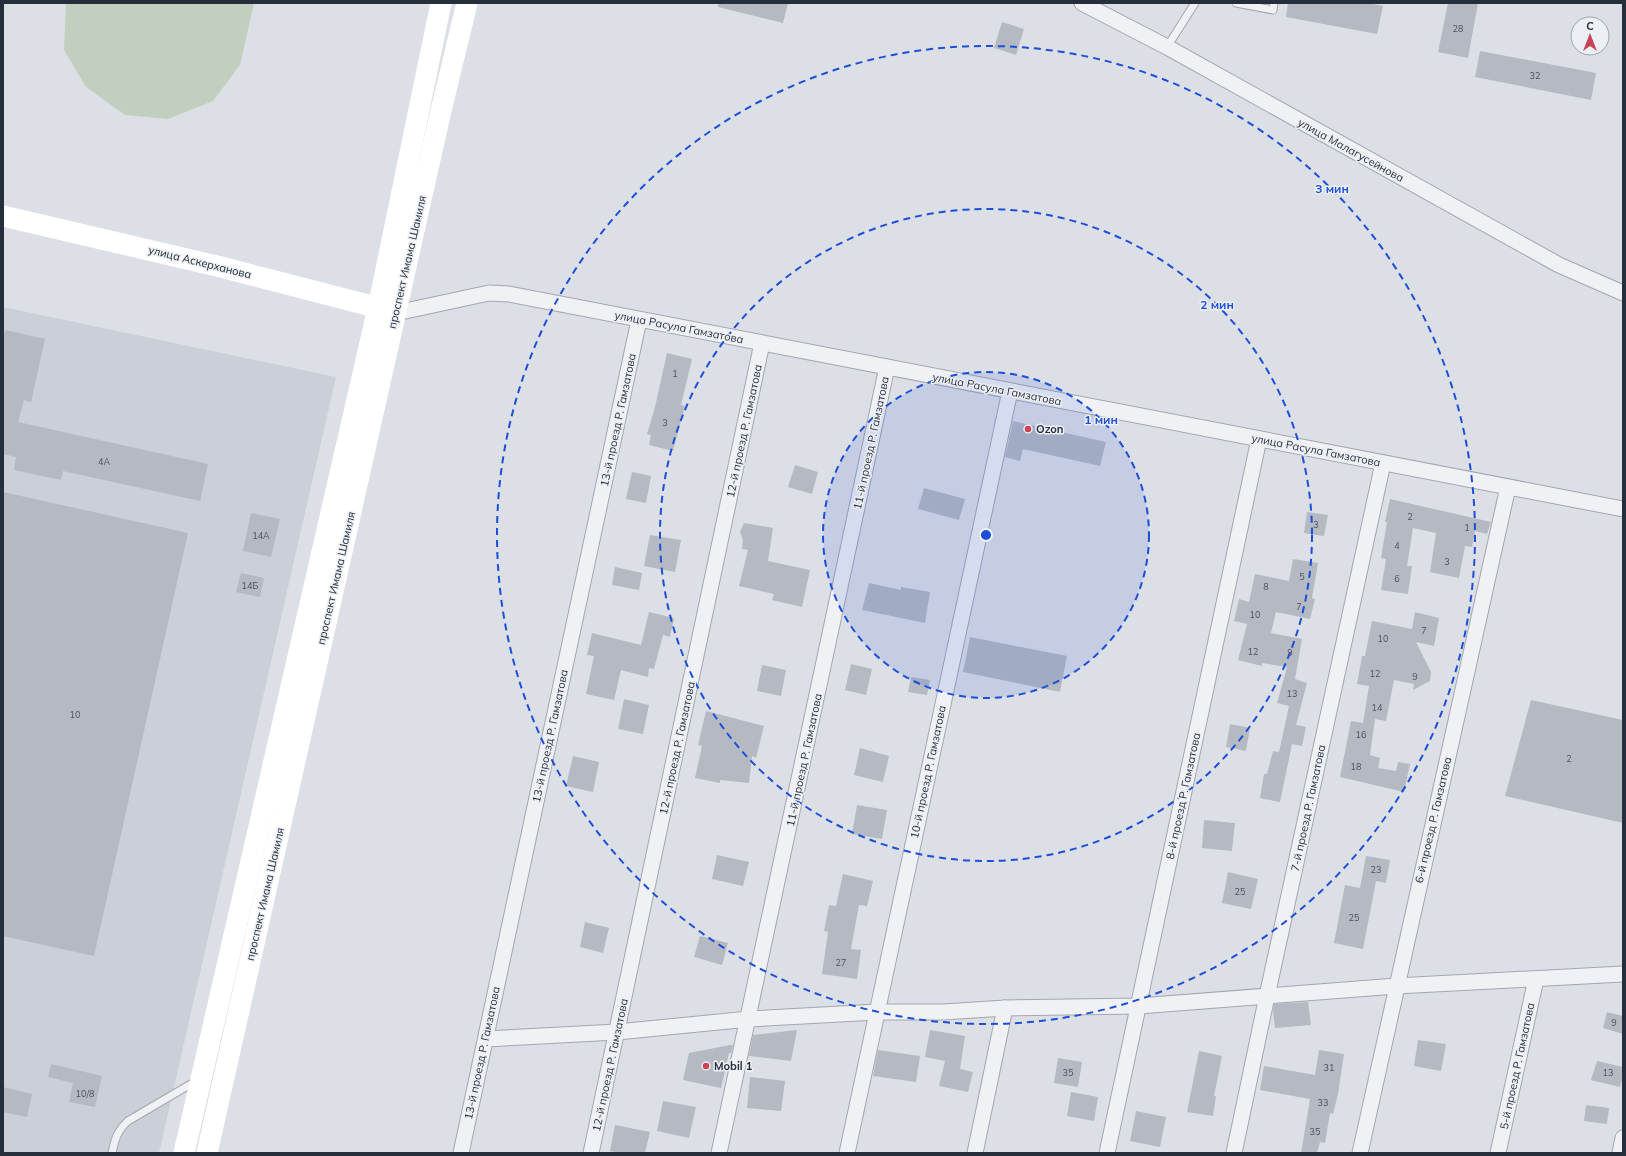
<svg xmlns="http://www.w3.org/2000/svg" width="1626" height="1156" viewBox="0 0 1626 1156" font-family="Mulish,sans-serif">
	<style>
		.built { fill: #cbcfd7 }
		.green { fill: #c2cfbe }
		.building { fill: #b4b9c2 }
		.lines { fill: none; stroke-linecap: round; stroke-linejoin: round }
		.lane-casing { stroke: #a2a7af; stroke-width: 9 }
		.street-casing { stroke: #a2a7af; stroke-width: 17 }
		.lane { stroke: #eff1f4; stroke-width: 7 }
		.street { stroke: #eff1f4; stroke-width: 15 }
		.secondary { stroke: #fff; stroke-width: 21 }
		.ring { fill: none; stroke: #1d4ed8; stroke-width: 2; stroke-dasharray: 7 5 }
		.poi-dot { fill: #c74556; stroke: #eceff4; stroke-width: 1.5 }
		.labels { text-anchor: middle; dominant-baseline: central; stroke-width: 3; stroke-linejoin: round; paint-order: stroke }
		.number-label { font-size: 9px; fill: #4a515d }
		.street-label { font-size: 11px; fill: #272e3b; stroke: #eceff4 }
		.poi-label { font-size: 11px; font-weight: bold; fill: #272e3b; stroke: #eceff4; text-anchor: start }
		.centre { fill: #1d4ed8; stroke: #eceff4; stroke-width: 2 }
		.ring-label { font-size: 12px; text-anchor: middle; font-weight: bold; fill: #1d4ed8; stroke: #eceff4; stroke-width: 3; stroke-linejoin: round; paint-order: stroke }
	</style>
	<rect width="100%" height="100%" fill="#dce0e6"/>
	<path class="built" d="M 3,307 L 336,377 L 159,1153 L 3,1153 Z"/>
	<path class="green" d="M 66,3 L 254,3 L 240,65 L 213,101 L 168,119 L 125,115 L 86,87 L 64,50 Z"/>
	<g class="building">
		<path d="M 718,3 L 788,3 L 783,23 L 718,7 Z"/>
		<path d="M 1288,3 L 1368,3 L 1383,6 L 1377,34 L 1286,17 Z"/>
		<path d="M 1448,3 L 1478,3 L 1468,58 L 1438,52 Z"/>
		<path d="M 1002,22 L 1024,29 L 1016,55 L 994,48 Z"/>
		<path d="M 1480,51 L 1596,73 L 1591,100 L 1475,77 Z"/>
		<path d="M 5,330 L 45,339 L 31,402 L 24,400 L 18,422 L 208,464 L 200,501 L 63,471 L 61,480 L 14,470 L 16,457 L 3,454 L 3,340 Z"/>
		<path d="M 667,353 L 692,359 L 681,405 L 685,406 L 673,451 L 649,445 L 651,435 L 647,434 L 655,407 Z"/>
		<path d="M 1013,421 L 1106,442 L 1100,466 L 1023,449 L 1020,461 L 1005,457 Z"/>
		<path d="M 795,465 L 818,472 L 812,494 L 788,487 Z"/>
		<path d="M 632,472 L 651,476 L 646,503 L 626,499 Z"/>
		<path d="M 924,488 L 965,499 L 959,520 L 918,509 Z"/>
		<path d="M 3,492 L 188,533 L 94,956 L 3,936 Z"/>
		<path d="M 1390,499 L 1491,522 L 1487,534 L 1475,531 L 1472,547 L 1465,546 L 1459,578 L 1430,572 L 1436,533 L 1413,528 L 1407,566 L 1412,566 L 1408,594 L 1381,590 L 1386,559 L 1381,558 L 1387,522 L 1385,522 Z"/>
		<path d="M 1307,512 L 1328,515 L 1324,536 L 1304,533 Z"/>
		<path d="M 251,513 L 280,519 L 271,557 L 243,551 Z"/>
		<path d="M 744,523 L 773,528 L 768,561 L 810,570 L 802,607 L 772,600 L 774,594 L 739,586 L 748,550 L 742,549 L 743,540 L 740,532 Z"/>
		<path d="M 650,535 L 681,540 L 675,572 L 644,566 Z"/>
		<path d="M 1293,559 L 1318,563 L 1312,598 L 1315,599 L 1310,619 L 1276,612 L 1271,633 L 1302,639 L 1295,679 L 1307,683 L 1296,725 L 1306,727 L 1302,746 L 1292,744 L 1280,802 L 1260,798 L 1264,774 L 1267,774 L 1273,751 L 1279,752 L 1289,706 L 1277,703 L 1287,667 L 1262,663 L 1262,666 L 1238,660 L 1247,624 L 1234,621 L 1239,599 L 1249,602 L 1255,574 L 1289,581 Z"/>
		<path d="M 615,567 L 642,573 L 639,590 L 612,585 Z"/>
		<path d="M 241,573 L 264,578 L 260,597 L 236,592 Z"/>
		<path d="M 869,583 L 901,590 L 901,587 L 930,592 L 925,623 L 862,610 Z"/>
		<path d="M 649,612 L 674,618 L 670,637 L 663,635 L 654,669 L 649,668 L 648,677 L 621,670 L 614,700 L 586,694 L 594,656 L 587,655 L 592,633 L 641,645 Z"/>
		<path d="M 1415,612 L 1439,618 L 1434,646 L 1416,642 L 1431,672 L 1430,681 L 1413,690 L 1414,684 L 1394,680 L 1386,721 L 1375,719 L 1370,755 L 1380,758 L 1378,768 L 1396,771 L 1398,762 L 1410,764 L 1404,792 L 1340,777 L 1351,721 L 1363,723 L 1369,686 L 1357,684 L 1362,656 L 1365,656 L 1372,621 L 1412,629 Z"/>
		<path d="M 970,637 L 1067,656 L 1060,692 L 963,672 Z"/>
		<path d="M 851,664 L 872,669 L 866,695 L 845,690 Z"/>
		<path d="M 762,665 L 786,670 L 781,696 L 757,691 Z"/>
		<path d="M 911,677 L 930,680 L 927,695 L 908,692 Z"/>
		<path d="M 624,699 L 649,705 L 643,734 L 618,729 Z"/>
		<path d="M 1531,700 L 1623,720 L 1623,823 L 1505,796 Z"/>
		<path d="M 706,711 L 764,726 L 756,758 L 752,756 L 749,783 L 720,780 L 720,783 L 695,778 L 702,746 L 698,745 Z"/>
		<path d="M 1230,724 L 1250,728 L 1246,751 L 1226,747 Z"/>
		<path d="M 860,748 L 889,756 L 883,782 L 854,775 Z"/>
		<path d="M 573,756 L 599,762 L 593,792 L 566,786 Z"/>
		<path d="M 857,805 L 887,810 L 882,839 L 852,834 Z"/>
		<path d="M 1204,820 L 1235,823 L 1232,851 L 1202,848 Z"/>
		<path d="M 717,855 L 749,862 L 743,886 L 712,879 Z"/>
		<path d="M 1366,856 L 1390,860 L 1386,883 L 1376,881 L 1363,949 L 1334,943 L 1345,885 L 1360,888 Z"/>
		<path d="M 1228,872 L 1258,879 L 1251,909 L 1222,903 Z"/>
		<path d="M 843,874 L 873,881 L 867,906 L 859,905 L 851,949 L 861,950 L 857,979 L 822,974 L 828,932 L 824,931 L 829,905 L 836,906 Z"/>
		<path d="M 585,922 L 609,928 L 603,953 L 580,947 Z"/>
		<path d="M 700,936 L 728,943 L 722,965 L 694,957 Z"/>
		<path d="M 1308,1002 L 1311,1025 L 1275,1028 L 1273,1011 L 1274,1004 Z"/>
		<path d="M 1607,1012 L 1623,1016 L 1623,1034 L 1603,1028 Z"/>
		<path d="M 797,1030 L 791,1061 L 749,1056 L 753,1035 Z"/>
		<path d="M 930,1030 L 965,1036 L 960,1069 L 973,1072 L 968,1092 L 939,1086 L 945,1061 L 925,1057 Z"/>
		<path d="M 1418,1040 L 1446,1044 L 1441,1071 L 1414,1066 Z"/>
		<path d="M 730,1045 L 733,1045 L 731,1053 L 729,1053 L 721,1088 L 683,1080 L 689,1053 Z"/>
		<path d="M 878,1050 L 920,1056 L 916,1082 L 873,1076 Z"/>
		<path d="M 1319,1050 L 1344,1054 L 1338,1094 L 1333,1114 L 1330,1113 L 1325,1143 L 1320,1142 L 1317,1153 L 1301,1153 L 1310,1099 L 1260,1090 L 1264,1066 L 1315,1075 Z"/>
		<path d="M 1199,1051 L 1222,1056 L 1214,1096 L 1216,1096 L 1213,1116 L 1187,1112 Z"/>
		<path d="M 1058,1058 L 1082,1062 L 1078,1087 L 1054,1083 Z"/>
		<path d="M 1597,1061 L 1623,1067 L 1623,1076 L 1620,1087 L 1591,1080 Z"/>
		<path d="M 51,1064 L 102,1076 L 95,1107 L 69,1102 L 73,1083 L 48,1077 Z"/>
		<path d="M 750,1077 L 785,1081 L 781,1111 L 747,1108 Z"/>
		<path d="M 3,1087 L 32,1094 L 27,1117 L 3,1112 Z"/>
		<path d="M 1071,1092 L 1098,1097 L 1094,1121 L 1067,1116 Z"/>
		<path d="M 663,1101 L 696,1107 L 689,1138 L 657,1131 Z"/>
		<path d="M 1586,1105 L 1609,1108 L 1607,1124 L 1584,1121 Z"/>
		<path d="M 1136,1111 L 1166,1117 L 1160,1147 L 1130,1141 Z"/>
		<path d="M 615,1125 L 650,1132 L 645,1153 L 619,1153 L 610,1151 Z"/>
	</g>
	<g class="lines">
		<defs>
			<g id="lane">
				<path d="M 1236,3 L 1273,10 L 1274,3"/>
				<path d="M 1167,47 L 1195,3"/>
				<path d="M 112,1153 C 115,1139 117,1131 128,1121 L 196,1081"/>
			</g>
			<g id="street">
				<path d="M 1082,3 L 1167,47 L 1559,265 L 1623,293"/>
				<path d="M 396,313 L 489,293 L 509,294 L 1623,509"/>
				<path d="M 486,1039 L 617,1032 L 749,1019 L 877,1012 L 943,1012 L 1005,1008 L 1139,1006 L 1396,986 L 1623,974"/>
				<path d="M 461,1153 L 639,320"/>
				<path d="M 591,1153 L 762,343"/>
				<path d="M 719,1153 L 887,367"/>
				<path d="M 847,1153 L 1010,391"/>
				<path d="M 975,1153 L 1005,1008"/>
				<path d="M 1107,1153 L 1259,439"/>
				<path d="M 1234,1153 L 1267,996 L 1383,463"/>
				<path d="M 1360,1153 L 1508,487"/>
				<path d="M 1498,1153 L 1536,979"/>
				<path d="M 1620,1153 L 1623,1138"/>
			</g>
		</defs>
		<use href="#lane" class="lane-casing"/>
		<use href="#street" class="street-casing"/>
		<use href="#lane" class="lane"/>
		<use href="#street" class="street"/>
		<g class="secondary">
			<path d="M 3,216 L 221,267 L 391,311"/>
			<path d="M 184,1153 L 378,308 L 441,3"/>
			<path d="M 207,1153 L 440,115 L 467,3"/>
		</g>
	</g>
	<circle cx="986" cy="535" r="163" fill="#1d4ed8" fill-opacity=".12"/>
	<g class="ring">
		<circle cx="986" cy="535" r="163"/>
		<circle cx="986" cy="535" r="326"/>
		<circle cx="986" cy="535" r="489"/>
	</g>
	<g class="poi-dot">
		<circle cx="1028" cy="429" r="4"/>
		<circle cx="706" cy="1066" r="4"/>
	</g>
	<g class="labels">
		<g class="number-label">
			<text x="1458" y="28">28</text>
			<text x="1535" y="75">32</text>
			<text x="675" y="373">1</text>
			<text x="665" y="422">3</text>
			<text x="104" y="461">4А</text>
			<text x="1410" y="516">2</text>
			<text x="1316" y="524">3</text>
			<text x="1467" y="527">1</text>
			<text x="261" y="535">14А</text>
			<text x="1397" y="545">4</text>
			<text x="1447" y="561">3</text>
			<text x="1302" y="576">5</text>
			<text x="1397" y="578">6</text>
			<text x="250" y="585">14Б</text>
			<text x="1266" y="586">8</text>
			<text x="1299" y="606">7</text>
			<text x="1255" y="614">10</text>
			<text x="1424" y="630">7</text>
			<text x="1383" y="638">10</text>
			<text x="1253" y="651">12</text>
			<text x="1290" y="652">9</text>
			<text x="1375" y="673">12</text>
			<text x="1415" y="676">9</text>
			<text x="1292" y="693">13</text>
			<text x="1377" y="707">14</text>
			<text x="75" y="714">10</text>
			<text x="1361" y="734">16</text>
			<text x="1569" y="758">2</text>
			<text x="1356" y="766">18</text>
			<text x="1376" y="869">23</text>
			<text x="1240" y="891">25</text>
			<text x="1354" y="917">25</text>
			<text x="841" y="962">27</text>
			<text x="1614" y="1022">9</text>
			<text x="1329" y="1067">31</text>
			<text x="1068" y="1072">35</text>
			<text x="1608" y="1072">13</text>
			<text x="85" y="1093">10/8</text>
			<text x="1323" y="1102">33</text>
			<text x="1315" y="1131">35</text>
		</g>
		<g class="street-label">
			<text transform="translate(1351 150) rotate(29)">улица Малагусейнова</text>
			<text transform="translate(200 262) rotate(14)">улица Аскерханова</text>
			<text transform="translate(407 262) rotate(-77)">проспект Имама Шамиля</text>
			<text transform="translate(679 327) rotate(11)">улица Расула Гамзатова</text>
			<text transform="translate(997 389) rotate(11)">улица Расула Гамзатова</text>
			<text transform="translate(618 420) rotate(-78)">13-й проезд Р. Гамзатова</text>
			<text transform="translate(744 431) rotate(-78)">12-й проезд Р. Гамзатова</text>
			<text transform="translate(871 443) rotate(-78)">11-й проезд Р. Гамзатова</text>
			<text transform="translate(1316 450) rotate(11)">улица Расула Гамзатова</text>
			<text transform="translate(336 578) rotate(-77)">проспект Имама Шамиля</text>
			<text transform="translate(550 736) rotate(-78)">13-й проезд Р. Гамзатова</text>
			<text transform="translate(677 748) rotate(-78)">12-й проезд Р. Гамзатова</text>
			<text transform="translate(804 760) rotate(-78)">11-й проезд Р. Гамзатова</text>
			<text transform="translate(928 772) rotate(-78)">10-й проезд Р. Гамзатова</text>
			<text transform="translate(1183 796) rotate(-78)">8-й проезд Р. Гамзатова</text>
			<text transform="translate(1308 808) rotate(-78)">7-й проезд Р. Гамзатова</text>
			<text transform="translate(1433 820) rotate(-77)">6-й проезд Р. Гамзатова</text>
			<text transform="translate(265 894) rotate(-77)">проспект Имама Шамиля</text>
			<text transform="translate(482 1053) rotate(-78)">13-й проезд Р. Гамзатова</text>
			<text transform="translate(610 1065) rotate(-78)">12-й проезд Р. Гамзатова</text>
			<text transform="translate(1517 1066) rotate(-78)">5-й проезд Р. Гамзатова</text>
		</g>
		<g class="poi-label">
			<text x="1036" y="429">Ozon</text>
			<text x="714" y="1066">Mobil 1</text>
		</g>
	</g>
	<circle cx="986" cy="535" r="6" class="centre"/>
	<g class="ring-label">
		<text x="1332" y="193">3 мин</text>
		<text x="1217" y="309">2 мин</text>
		<text x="1101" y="424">1 мин</text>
	</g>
	<rect width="1626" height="1156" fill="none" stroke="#272e3b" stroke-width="8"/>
	<g transform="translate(1590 36)"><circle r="19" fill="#eceff4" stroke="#9da2aa"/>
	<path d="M0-3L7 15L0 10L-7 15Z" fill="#c74556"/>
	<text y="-6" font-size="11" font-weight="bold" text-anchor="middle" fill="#272e3b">С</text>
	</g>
</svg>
